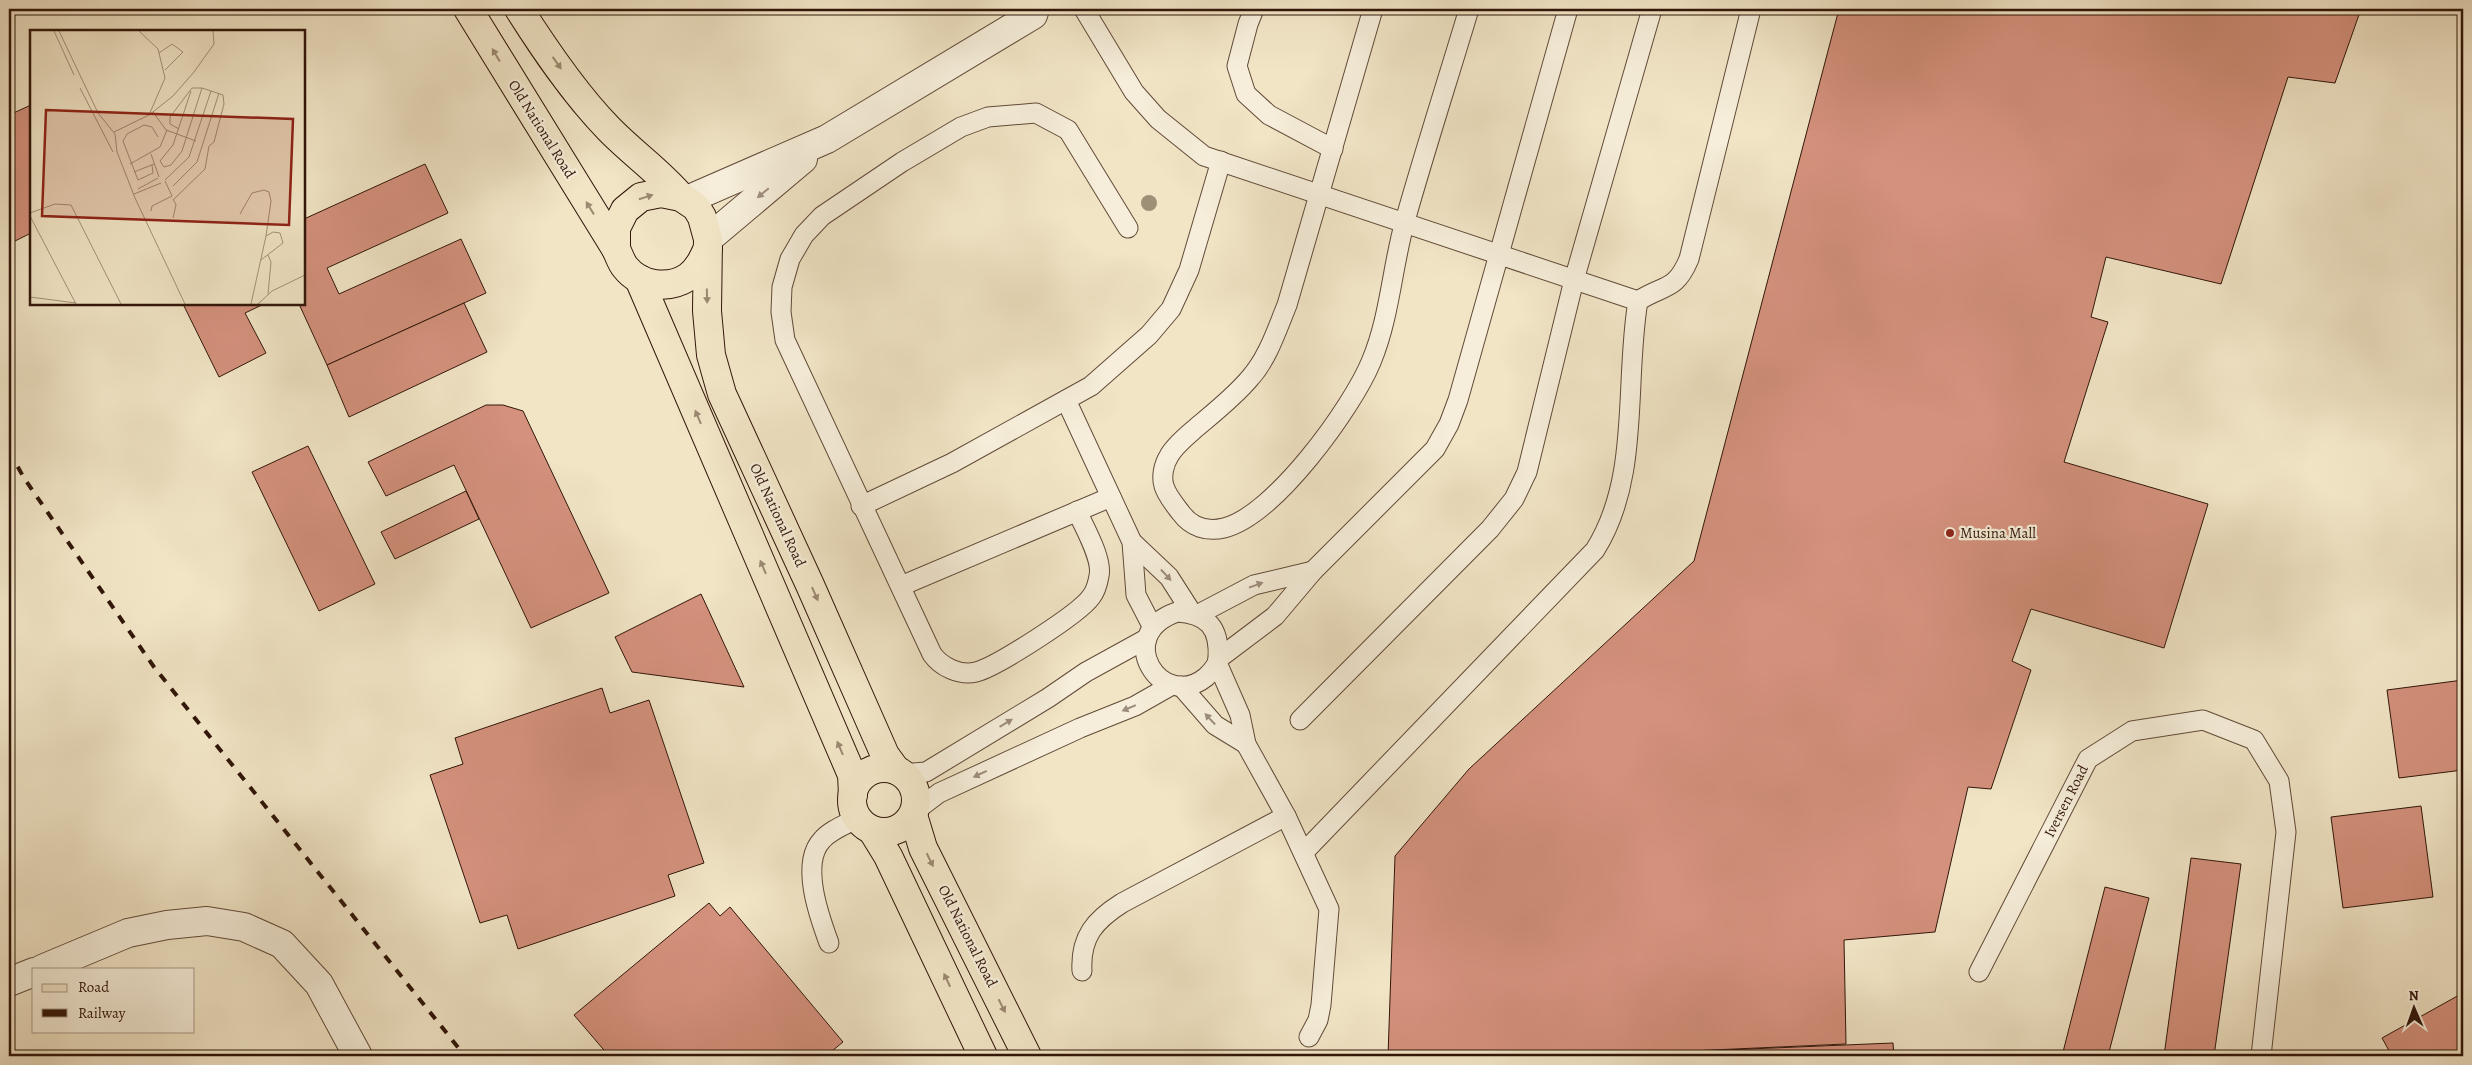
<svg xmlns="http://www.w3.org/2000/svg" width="2472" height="1065" viewBox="0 0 2472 1065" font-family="Alegreya,serif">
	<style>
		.building { fill: #d4917d; stroke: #311609 }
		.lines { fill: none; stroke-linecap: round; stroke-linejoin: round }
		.service-casing { stroke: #614a38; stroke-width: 21 }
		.minor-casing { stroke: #614a38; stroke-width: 30 }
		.primary-casing { stroke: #311609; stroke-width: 30 }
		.service { stroke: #f6eeda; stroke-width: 19 }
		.minor { stroke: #f6eeda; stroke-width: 28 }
		.primary { stroke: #f1e5c6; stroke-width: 28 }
		.rail { stroke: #311609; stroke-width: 4; stroke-dasharray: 9 9; stroke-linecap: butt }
		.tree { fill: #9d9076 }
		.oneway { fill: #9b8871 }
		.oneway2 { fill: #9d8d7c }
		.poi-dot { fill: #8f2418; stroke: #f6eeda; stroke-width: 2 }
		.labels { text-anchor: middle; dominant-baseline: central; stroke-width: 4.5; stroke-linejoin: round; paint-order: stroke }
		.street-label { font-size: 15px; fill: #311609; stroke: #f6eeda }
		.poi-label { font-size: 15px; fill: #311609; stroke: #f6eeda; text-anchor: start }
		.inset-road { fill: none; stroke: #a4927a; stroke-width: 1 }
		.view { fill: #8f2418; fill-opacity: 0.15; stroke: #8f2418; stroke-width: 2.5 }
		.inset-edge { fill: none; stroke: #311609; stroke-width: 2.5 }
	</style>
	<rect width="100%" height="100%" fill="#f1e5c6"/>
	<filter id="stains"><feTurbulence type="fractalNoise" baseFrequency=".004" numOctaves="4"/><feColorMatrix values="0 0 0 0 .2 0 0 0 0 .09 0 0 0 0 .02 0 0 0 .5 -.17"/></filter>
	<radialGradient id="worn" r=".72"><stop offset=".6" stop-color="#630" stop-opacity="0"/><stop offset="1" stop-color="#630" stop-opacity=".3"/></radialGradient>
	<g class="building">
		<path d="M 1839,9 L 2361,9 L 2335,83 L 2288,77 L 2221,284 L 2106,257 L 2091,317 L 2108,322 L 2064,462 L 2208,504 L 2164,648 L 2031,609 L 2012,661 L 2031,670 L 1991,789 L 1968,787 L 1935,932 L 1844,940 L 1846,1044 L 1579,1056 L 1388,1056 L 1395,856 L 1469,769 L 1694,561 Z"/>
		<path d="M 31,105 L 31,233 L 9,244 L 9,115 Z"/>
		<path d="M 425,164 L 448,213 L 327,268 L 339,294 L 461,239 L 486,293 L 327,365 L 299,304 L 304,304 L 304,219 Z"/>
		<path d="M 464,303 L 487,352 L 349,417 L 327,365 Z"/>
		<path d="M 183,304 L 264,304 L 245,313 L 266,353 L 219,377 Z"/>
		<path d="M 486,405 L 503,405 L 523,411 L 609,593 L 531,628 L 454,465 L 386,496 L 368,462 Z"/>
		<path d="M 308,446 L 375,584 L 319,611 L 252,472 Z"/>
		<path d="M 466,491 L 479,519 L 395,559 L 381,532 Z"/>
		<path d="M 701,594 L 744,687 L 632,672 L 615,637 Z"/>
		<path d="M 2463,680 L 2463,770 L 2399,778 L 2387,690 Z"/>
		<path d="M 602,688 L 610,713 L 649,700 L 704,863 L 668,875 L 675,896 L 518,949 L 507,915 L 480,923 L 430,775 L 463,764 L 455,738 Z"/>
		<path d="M 2421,806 L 2433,897 L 2343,908 L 2331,817 Z"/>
		<path d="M 2191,858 L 2241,864 L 2214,1056 L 2164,1056 Z"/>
		<path d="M 2105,887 L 2149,898 L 2108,1056 L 2062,1056 Z"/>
		<path d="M 709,903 L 720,916 L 730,907 L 843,1042 L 826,1056 L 609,1056 L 574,1015 Z"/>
		<path d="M 2461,994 L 2463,999 L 2463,1056 L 2392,1056 L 2382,1038 Z"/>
		<path d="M 1893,1043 L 1894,1056 L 1580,1056 Z"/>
	</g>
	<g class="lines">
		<defs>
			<g id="service">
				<path d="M 1084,9 L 1134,92 L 1158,119 L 1204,156 L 1638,301"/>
				<path d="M 1254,9 L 1248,24 L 1237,66 L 1246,94 L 1269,115 L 1333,149"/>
				<path d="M 1373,9 L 1287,305 C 1277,329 1268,358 1250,378 C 1235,396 1216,411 1197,427 C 1188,435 1175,445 1169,456 C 1164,464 1161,476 1164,486 C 1167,496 1175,505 1181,513 C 1191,527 1207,532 1224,528 C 1274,516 1352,408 1371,362 C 1390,317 1392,267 1405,221 C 1425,150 1448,79 1469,9"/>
				<path d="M 1066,400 L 1132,542 L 1136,595 L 1152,626"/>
				<path d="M 861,506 L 952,463 L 1091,386 L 1149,335 L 1171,309 L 1189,270 L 1221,161"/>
				<path d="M 1077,511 C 1084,527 1103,559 1099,576 C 1098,582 1095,592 1091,597 C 1079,614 996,667 976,672 C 960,676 941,667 932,654 L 785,340 L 781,312 L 782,287 L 790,259 L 804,235 L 822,216 L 902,162 L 961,127 L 988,117 L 1036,113 L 1068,130 L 1128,228"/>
				<path d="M 1132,542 L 1169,577 L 1192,613"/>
				<path d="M 901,586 L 1111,497"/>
				<path d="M 1177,612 C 1208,614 1220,628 1218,659 C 1217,667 1212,671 1206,677 C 1162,713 1111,635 1177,612 Z"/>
				<path d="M 1197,615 L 1254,585 L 1313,571"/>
				<path d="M 1218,659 L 1275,616 L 1313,571 L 1435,449 L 1449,424 L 1458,400 L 1568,9"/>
				<path d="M 1181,686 L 1215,725 L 1246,744"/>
				<path d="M 1300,720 L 1490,529 L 1514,499 L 1527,472 L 1574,280 L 1652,9"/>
				<path d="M 901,774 L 926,772 L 1048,698 L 1086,672 L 1146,639"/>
				<path d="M 914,812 L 939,793 L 1080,728 L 1135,706 L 1172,685"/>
				<path d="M 1286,816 L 1329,909 L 1321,1005 L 1318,1020 L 1309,1037"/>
				<path d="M 1304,852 L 1595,550 C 1641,477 1624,383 1638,301 C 1664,284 1675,292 1689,259 L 1751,9"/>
				<path d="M 829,943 C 819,916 800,863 822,840 C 830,830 847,824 858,818"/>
				<path d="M 1082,971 C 1080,937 1095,920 1122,903 L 1286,816 L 1246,744 L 1240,715 L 1218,665"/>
				<path d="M 1979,972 L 2088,759 L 2132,731 L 2203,720 L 2254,740 L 2279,781 L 2286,832 L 2261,1056"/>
			</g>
			<g id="minor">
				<path d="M 687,200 L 827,139 L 1033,15 L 1035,9"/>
				<path d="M 708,239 L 803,159"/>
				<path d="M 42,969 L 128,933 L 167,925 L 207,921 L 244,927 L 282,944 L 319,984 L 358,1056"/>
				<path d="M 9,982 L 34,972"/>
			</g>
			<g id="primary">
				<path d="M 468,9 L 616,249 C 619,255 621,262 625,267 C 640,286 668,290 688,277 C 698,270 703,259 708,248"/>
				<path d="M 519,9 C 545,50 574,93 608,128 C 632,153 659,171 681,197"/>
				<path d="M 616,249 L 616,228 L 625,210 L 641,197 L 661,193 L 681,197 L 696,207 L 702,217 L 708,239 L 707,311 L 711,355 L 722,394 L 810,585 L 885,755 L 896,770"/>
				<path d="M 639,279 L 852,775 L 853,795"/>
				<circle cx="884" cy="800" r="32"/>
				<path d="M 913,815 L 923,848 L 1027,1056"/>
				<path d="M 872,830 L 888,856 L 983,1056"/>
			</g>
		</defs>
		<use href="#service" class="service-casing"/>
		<use href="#minor" class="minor-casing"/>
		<use href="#primary" class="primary-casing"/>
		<use href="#service" class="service"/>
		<use href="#minor" class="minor"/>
		<use href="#primary" class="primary"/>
		<path class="rail" d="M 9,451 L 24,478 L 154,667 L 465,1056"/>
	</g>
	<circle class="tree" cx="1149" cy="203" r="8"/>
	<defs><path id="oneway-solid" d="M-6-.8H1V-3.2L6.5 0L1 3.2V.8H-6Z" transform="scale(1.25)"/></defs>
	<g class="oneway">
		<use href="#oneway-solid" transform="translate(496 55) rotate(-121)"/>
		<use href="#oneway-solid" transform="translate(557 63) rotate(55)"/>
		<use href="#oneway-solid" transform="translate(646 197) rotate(-18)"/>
		<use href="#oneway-solid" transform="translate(590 208) rotate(-122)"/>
		<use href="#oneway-solid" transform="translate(707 296) rotate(89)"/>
		<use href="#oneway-solid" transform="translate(698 417) rotate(-113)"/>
		<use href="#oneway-solid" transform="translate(763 567) rotate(-113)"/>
		<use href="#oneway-solid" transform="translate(815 594) rotate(66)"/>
		<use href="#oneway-solid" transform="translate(840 748) rotate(-113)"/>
		<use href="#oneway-solid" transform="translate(930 860) rotate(64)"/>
		<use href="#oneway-solid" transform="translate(947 980) rotate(-115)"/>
		<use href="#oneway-solid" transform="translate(1002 1006) rotate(63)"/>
	</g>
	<g class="oneway2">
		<use href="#oneway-solid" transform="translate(763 193) rotate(140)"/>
		<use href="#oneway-solid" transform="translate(1166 575) rotate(47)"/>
		<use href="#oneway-solid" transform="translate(1256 585) rotate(-20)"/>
		<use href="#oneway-solid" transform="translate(1129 708) rotate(157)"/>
		<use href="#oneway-solid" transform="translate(1210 719) rotate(-133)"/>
		<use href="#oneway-solid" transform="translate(1006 723) rotate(-31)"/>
		<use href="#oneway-solid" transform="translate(980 774) rotate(155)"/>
	</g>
	<circle class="poi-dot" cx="1950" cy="533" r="5"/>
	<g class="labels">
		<g class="street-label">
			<text transform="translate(542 129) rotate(58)">Old National Road</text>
			<text transform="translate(778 515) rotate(65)">Old National Road</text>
			<text transform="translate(2066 801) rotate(-63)">Iversen Road</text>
			<text transform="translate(968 936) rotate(63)">Old National Road</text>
		</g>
		<g class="poi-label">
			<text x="1960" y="533">Musina Mall</text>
		</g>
	</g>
	<g transform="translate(30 30)">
		<rect width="275" height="275" fill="#f1e5c6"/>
		<path class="inset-road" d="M 24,1 L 44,45M 29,1 L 68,83 L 85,104 L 87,122 L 105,168 L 155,274M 129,23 L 142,14 L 153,22 L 135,40M 50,58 L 83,122M 161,61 L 143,115 L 130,131 L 134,137 L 141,135 L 152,121 L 172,58M 123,82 L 136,100 L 166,111M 119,85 L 143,66 L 164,42 L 184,14 L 183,1M 84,102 L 119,85 L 135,48 L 128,19 L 109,1M 121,124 L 129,147M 100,134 L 130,117 L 137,100M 122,135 L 123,143 L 108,150 L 93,111 L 97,104 L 114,95 L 122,97 L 128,107M 104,142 L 124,134M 135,150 L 159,127 L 181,61M 143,156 L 167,132 L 189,63M 108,159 L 128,148M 104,164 L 131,153M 143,169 L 146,175 L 143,188M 143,170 L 175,139 L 179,116 L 184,112 L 194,74 L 193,65 L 172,58 L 162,58 L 140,87 L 140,94 L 149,99M 121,181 L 122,176 L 142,166 L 135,151M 0,183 L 25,174 L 41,175 L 91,274M 210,184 L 222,163 L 234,160 L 239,162 L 241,171 L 236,206 L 221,274M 0,186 L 46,274M 238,225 L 241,232 L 238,264M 231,230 L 253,213 L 250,203 L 243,202 L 236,206M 0,267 L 46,273M 228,274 L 242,261 L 275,245"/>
		<path class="view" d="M 16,80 L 263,89 L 259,195 L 12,186 Z"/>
		<rect width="275" height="275" class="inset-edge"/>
	</g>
	<rect width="2472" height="1065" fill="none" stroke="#f1e5c6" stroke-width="30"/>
	<rect x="10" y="10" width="2452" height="1045" fill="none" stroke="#311609" stroke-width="2.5"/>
	<rect x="15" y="15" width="2442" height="1035" fill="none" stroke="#311609"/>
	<rect x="32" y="968" width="162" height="65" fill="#f6eeda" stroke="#a79886"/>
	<rect x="42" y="984" width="25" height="8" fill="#f1e5c6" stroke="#a79886"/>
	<text x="78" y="992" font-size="15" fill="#311609">Road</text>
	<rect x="42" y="1009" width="25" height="8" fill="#311609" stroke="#a79886"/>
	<text x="78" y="1018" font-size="15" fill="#311609">Railway</text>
	<g transform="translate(2414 1008) rotate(358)" stroke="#f6eeda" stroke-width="4" paint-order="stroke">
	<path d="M0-4L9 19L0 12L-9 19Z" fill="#311609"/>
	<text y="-8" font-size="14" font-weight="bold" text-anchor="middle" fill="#311609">N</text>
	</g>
	<rect width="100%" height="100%" filter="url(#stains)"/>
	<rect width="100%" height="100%" fill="url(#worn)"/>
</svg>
